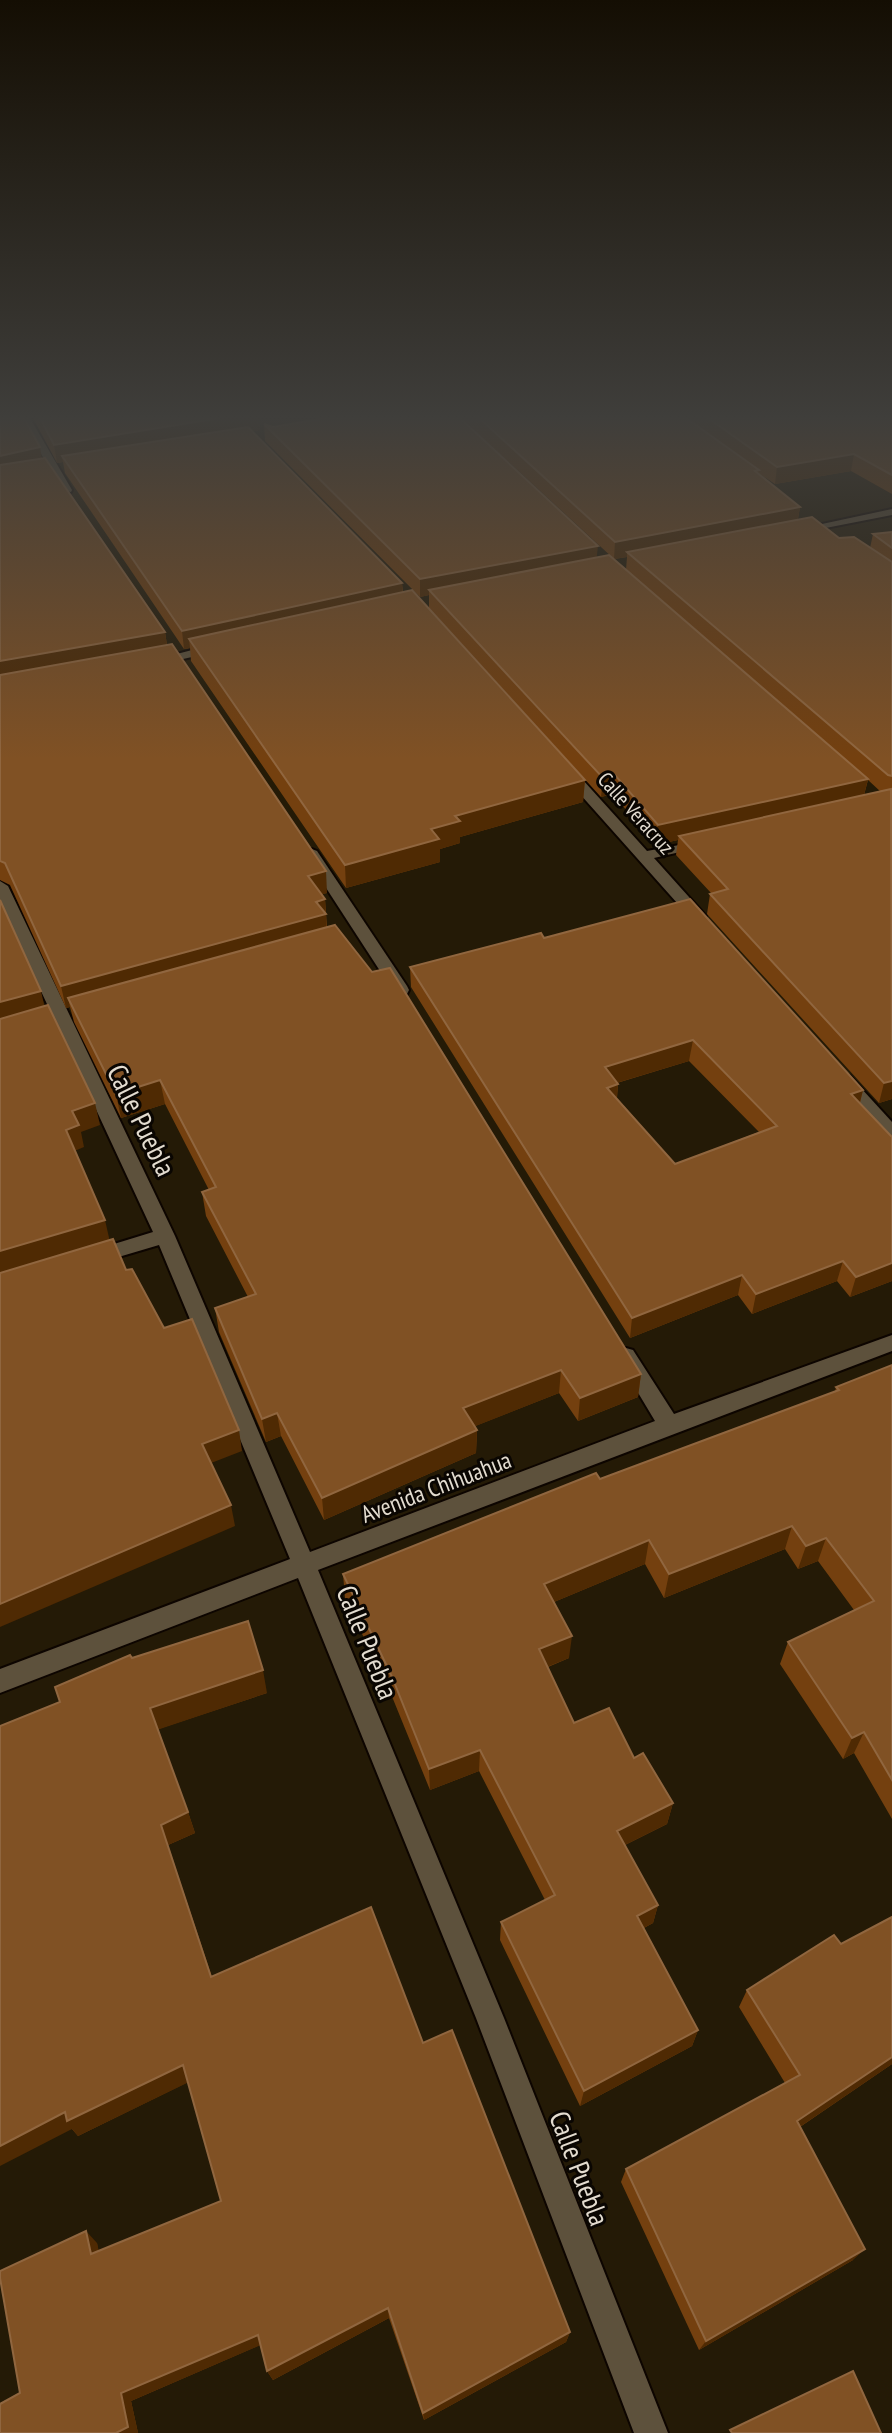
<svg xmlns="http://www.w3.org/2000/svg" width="892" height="2433" viewBox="0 0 892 2433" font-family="'PT Sans Narrow',sans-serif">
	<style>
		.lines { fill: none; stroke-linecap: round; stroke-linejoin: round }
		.minor-casing { stroke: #0d0500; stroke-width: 4 }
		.minor { fill: #5d513c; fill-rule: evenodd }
		.wall { fill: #74400f; fill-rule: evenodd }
		.shaded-wall { fill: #4f2a03 }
		.building { fill: #805124; stroke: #90663f; stroke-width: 2; fill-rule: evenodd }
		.labels { text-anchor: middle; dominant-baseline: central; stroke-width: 6; stroke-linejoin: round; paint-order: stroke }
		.far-street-label { font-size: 21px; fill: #e3dcd0; stroke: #0a0602 }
		.street-label { font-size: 24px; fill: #e3dcd0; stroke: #0a0602 }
		.near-street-label { font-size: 28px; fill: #e3dcd0; stroke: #0a0602 }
	</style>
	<rect width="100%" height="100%" fill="#241a06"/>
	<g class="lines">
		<defs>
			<g id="minor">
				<path d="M 20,418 L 30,418 L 72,490 L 71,492 L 62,490 Z"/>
				<path d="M 892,509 L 892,515 L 800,533 L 794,530 Z"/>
				<path d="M 215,644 L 221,648 L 219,651 L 156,665 L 150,661 Z"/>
				<path d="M 568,768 L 573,769 L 647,851 L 706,840 L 706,846 L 654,858 L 706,916 L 706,922 L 694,922 L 563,775 L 561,772 Z"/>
				<path d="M 312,849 L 317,851 L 407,986 L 409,990 L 407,994 L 395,994 L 304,854 Z"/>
				<path d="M 0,881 L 8,886 L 175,1236 L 310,1552 L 655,1421 L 616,1356 L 619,1350 L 626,1348 L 633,1350 L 674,1414 L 892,1335 L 892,1351 L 318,1570 L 504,2018 L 668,2433 L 634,2433 L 476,2018 L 298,1578 L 0,1693 L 0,1669 L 290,1559 L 159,1245 L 95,1264 L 88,1262 L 85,1257 L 88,1252 L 153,1232 L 0,903 Z"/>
				<path d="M 844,1074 L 850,1076 L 892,1122 L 892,1140 L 886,1138 L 838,1084 L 835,1080 Z"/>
			</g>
		</defs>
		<use href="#minor" class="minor-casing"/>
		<use href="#minor" class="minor"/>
	</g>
	<g class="wall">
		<path d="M 0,418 L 42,458 L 165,632 L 167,645 L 327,893 L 322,894 L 325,899 L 327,927 L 641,1374 L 638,1397 L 578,1421 L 559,1393 L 475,1426 L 477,1430 L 476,1453 L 324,1520 L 281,1436 L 266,1442 L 219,1332 L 215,1308 L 248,1297 L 206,1216 L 202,1192 L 209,1190 L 165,1104 L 121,1118 L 74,1022 L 70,1007 L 66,1008 L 10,885 L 0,880 Z"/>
		<path d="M 33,418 L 259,418 L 260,430 L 251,431 L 402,583 L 403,592 L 585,780 L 583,802 L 460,837 L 460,843 L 440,849 L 440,862 L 346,888 L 191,661 L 190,648 L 184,649 L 65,473 L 63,462 L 57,463 Z"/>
		<path d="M 461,418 L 892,418 L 892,494 L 851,471 L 775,484 L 758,473 L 800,507 L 798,519 L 839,538 L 870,548 L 873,534 L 892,532 L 892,1099 L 879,1103 L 707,914 L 710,894 L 711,893 L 676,855 L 678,840 L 655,845 L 613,794 L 601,797 L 429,608 L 429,595 L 420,597 L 265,441 L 264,424 L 626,570 L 627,557 L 614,559 ZM 868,780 L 881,792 L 864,795 Z"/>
		<path d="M 544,938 L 863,1090 L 860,1103 L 892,1281 L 850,1297 L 837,1281 L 752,1314 L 738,1295 L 630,1338 L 411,987 L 410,967 ZM 689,1061 L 759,1132 L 675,1164 L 617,1098 L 618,1084 L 617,1083 Z"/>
		<path d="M 892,1365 L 892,1819 L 854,1753 L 843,1759 L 780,1664 L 788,1642 L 854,1610 L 818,1561 L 798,1569 L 785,1549 L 664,1598 L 645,1564 L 554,1602 L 569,1658 L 548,1667 L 574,1723 L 634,1758 L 673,1803 L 667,1824 L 625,1845 L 658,1905 L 653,1923 L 644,1928 L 698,2030 L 692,2046 L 580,2106 L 500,1940 L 501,1922 L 545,1900 L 479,1771 L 430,1790 L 393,1699 L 345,1598 L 343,1574 L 835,1392 L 836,1387 Z"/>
		<path d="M 132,1658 L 267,1693 L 158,1729 L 188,1812 L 195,1833 L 168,1845 L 212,1977 L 423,2043 L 570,2332 L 566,2342 L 424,2420 L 389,2318 L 273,2380 L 267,2371 L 260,2345 L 131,2401 L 138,2433 L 0,2433 L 97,2243 L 98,2251 L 221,2201 L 188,2082 L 78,2136 L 72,2129 L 60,1702 Z"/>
		<path d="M 892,1917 L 892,2064 L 800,2127 L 853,2260 L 699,2350 L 621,2182 L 626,2169 L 785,2083 L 739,2007 L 747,1990 L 841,1944 Z"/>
	</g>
	<g class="shaded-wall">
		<path d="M 220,418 L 259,418 L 260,430 L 65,462 L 62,456 L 63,462 L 57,463 L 54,445 Z"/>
		<path d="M 40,447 L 43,465 L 0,474 L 0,456 Z"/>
		<path d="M 854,454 L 851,471 L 775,484 L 777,467 Z"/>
		<path d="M 800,507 L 797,524 L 627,552 L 627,557 L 614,559 L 615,542 Z"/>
		<path d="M 598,546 L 596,563 L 429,590 L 429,595 L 420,597 L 420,579 Z"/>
		<path d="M 402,583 L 403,600 L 189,639 L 190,648 L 184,649 L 182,631 Z"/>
		<path d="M 165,632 L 168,652 L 0,682 L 0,661 Z"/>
		<path d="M 615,775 L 613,794 L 601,797 L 603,778 Z"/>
		<path d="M 868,779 L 863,799 L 679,836 L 678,840 L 655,845 L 658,825 Z"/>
		<path d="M 585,780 L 583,802 L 460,837 L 460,843 L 440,849 L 440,862 L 346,888 L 345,865 L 431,829 L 455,816 Z"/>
		<path d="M 326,871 L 327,893 L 310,898 L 308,876 Z"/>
		<path d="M 325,899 L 327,936 L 68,998 L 70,1007 L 66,1008 L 61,986 Z"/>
		<path d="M 41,991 L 46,1013 L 0,1025 L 0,1002 Z"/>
		<path d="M 693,1040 L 689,1061 L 603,1087 L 605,1067 Z"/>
		<path d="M 160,1080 L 165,1104 L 121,1118 L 116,1094 Z"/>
		<path d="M 892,1081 L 892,1099 L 879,1103 L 884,1083 Z"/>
		<path d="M 618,1084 L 616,1104 L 607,1088 Z"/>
		<path d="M 863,1090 L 858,1110 L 851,1094 Z"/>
		<path d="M 95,1103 L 100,1125 L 81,1132 L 84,1147 L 72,1152 L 66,1130 L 72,1111 Z"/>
		<path d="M 105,1220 L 110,1242 L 0,1275 L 0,1251 Z"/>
		<path d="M 843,1261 L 837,1281 L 752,1314 L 756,1294 Z"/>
		<path d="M 892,1263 L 892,1281 L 850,1297 L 856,1277 Z"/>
		<path d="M 742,1275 L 738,1295 L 630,1338 L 632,1318 Z"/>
		<path d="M 561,1370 L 559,1393 L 463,1431 L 463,1408 Z"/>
		<path d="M 641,1374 L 638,1397 L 578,1421 L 580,1398 Z"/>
		<path d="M 277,1413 L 281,1436 L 266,1442 L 262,1419 Z"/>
		<path d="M 239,1430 L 242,1451 L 206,1465 L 202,1444 Z"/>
		<path d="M 477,1430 L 476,1453 L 324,1520 L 322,1498 Z"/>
		<path d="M 231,1505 L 235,1526 L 0,1627 L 0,1604 Z"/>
		<path d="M 792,1526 L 785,1549 L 664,1598 L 669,1574 Z"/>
		<path d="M 826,1538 L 818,1561 L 798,1569 L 806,1546 Z"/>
		<path d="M 649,1540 L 645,1564 L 542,1607 L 544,1584 Z"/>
		<path d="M 572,1636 L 569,1658 L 537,1671 L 539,1649 Z"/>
		<path d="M 263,1670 L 267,1693 L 157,1730 L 150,1708 Z"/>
		<path d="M 864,1732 L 854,1753 L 843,1759 L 852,1738 Z"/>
		<path d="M 480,1750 L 479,1771 L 430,1790 L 429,1769 Z"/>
		<path d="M 673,1803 L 667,1824 L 613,1851 L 617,1831 Z"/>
		<path d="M 188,1812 L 195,1833 L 168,1845 L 161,1825 Z"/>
		<path d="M 658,1905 L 653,1923 L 632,1934 L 637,1916 Z"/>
		<path d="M 698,2030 L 692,2046 L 580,2106 L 584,2091 Z"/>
		<path d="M 892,2057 L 892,2064 L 788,2135 L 797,2121 Z"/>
		<path d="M 183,2065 L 191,2081 L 78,2136 L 72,2129 L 0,2166 L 0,2146 L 65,2112 Z"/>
		<path d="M 86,2231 L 97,2243 L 102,2265 L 91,2254 Z"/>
		<path d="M 865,2249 L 853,2260 L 699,2350 L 706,2341 Z"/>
		<path d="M 388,2308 L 389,2318 L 273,2380 L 267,2371 Z"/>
		<path d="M 570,2332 L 566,2342 L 424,2420 L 423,2413 Z"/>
		<path d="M 258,2335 L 263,2344 L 131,2401 L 138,2433 L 116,2433 L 121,2393 Z"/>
	</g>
	<g class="building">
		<path d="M 0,418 L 24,418 L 40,447 L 0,456 Z"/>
		<path d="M 40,418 L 220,418 L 54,445 Z"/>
		<path d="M 326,418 L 460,418 L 598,546 L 420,579 L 264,424 L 273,427 Z"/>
		<path d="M 479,418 L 686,418 L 759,470 L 755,471 L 800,507 L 615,542 Z"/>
		<path d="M 708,418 L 892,418 L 892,475 L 854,454 L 777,467 Z"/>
		<path d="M 248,427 L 402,583 L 182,631 L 62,456 Z"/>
		<path d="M 45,458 L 165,632 L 0,661 L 0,465 Z"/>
		<path d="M 812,517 L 839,538 L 854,537 L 892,562 L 892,776 L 888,775 L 627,552 Z"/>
		<path d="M 892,532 L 892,548 L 873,534 Z"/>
		<path d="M 609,555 L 868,779 L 658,825 L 615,775 L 603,778 L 429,590 Z"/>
		<path d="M 412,590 L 585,780 L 455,816 L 460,821 L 431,829 L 439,839 L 345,865 L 189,639 Z"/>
		<path d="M 172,644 L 326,871 L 308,876 L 325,899 L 316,902 L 326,914 L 61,986 L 5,863 L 0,861 L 0,675 Z"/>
		<path d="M 891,789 L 892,1081 L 884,1083 L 710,894 L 728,889 L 679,836 Z"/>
		<path d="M 690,899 L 863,1090 L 851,1094 L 892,1137 L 892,1263 L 856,1277 L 843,1261 L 756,1294 L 742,1275 L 632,1318 L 410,967 L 541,933 L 544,938 ZM 693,1040 L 777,1126 L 675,1164 L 607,1088 L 618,1084 L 605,1067 Z"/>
		<path d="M 0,900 L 41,991 L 0,1002 Z"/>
		<path d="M 335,925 L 372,972 L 390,968 L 641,1374 L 580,1398 L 561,1370 L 463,1408 L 477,1430 L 322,1498 L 277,1413 L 262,1419 L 215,1308 L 256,1294 L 202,1192 L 216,1187 L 160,1080 L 116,1094 L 68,998 Z"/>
		<path d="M 48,1005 L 95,1103 L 72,1111 L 79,1125 L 66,1130 L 105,1220 L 0,1251 L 0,1019 Z"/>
		<path d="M 113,1239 L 126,1270 L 132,1269 L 164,1328 L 192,1319 L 239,1430 L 202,1444 L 231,1505 L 0,1604 L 0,1273 Z"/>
		<path d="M 892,1365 L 892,1780 L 864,1732 L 852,1738 L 788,1642 L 874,1601 L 826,1538 L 806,1546 L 792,1526 L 669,1574 L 649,1540 L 544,1584 L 572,1636 L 539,1649 L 574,1723 L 609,1708 L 634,1758 L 643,1753 L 673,1803 L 617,1831 L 658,1905 L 637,1916 L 698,2030 L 584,2091 L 501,1922 L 555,1895 L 480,1750 L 429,1769 L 392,1677 L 343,1574 L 596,1473 L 600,1479 L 839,1390 L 836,1387 Z"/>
		<path d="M 248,1621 L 263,1670 L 150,1708 L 188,1812 L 161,1825 L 211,1977 L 371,1907 L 423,2043 L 452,2030 L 570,2332 L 423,2413 L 388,2308 L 267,2371 L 258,2335 L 121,2393 L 128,2427 L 116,2433 L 0,2433 L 0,2404 L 20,2393 L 0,2278 L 0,2271 L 86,2231 L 91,2254 L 221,2201 L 183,2065 L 67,2121 L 65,2112 L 0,2146 L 0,1726 L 60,1702 L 55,1687 L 130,1655 L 132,1658 Z"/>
		<path d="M 892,1917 L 892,2057 L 797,2121 L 865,2249 L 706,2341 L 626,2169 L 800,2075 L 747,1990 L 834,1935 L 841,1944 Z"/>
		<path d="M 853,2371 L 881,2433 L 732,2433 L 730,2430 Z"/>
	</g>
	<linearGradient id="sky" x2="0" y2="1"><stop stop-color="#140e03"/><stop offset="0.55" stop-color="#3f3e3b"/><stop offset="1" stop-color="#3f3e3b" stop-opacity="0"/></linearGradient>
	<rect width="892" height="759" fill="url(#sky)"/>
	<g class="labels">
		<g class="far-street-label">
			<text transform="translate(636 813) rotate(48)">Calle Veracruz</text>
		</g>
		<g class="street-label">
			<text transform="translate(436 1487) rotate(-21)">Avenida Chihuahua</text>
		</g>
		<g class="near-street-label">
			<text transform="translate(142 1120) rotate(64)">Calle Puebla</text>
			<text transform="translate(368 1642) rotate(68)">Calle Puebla</text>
			<text transform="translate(580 2168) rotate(69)">Calle Puebla</text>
		</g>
	</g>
</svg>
